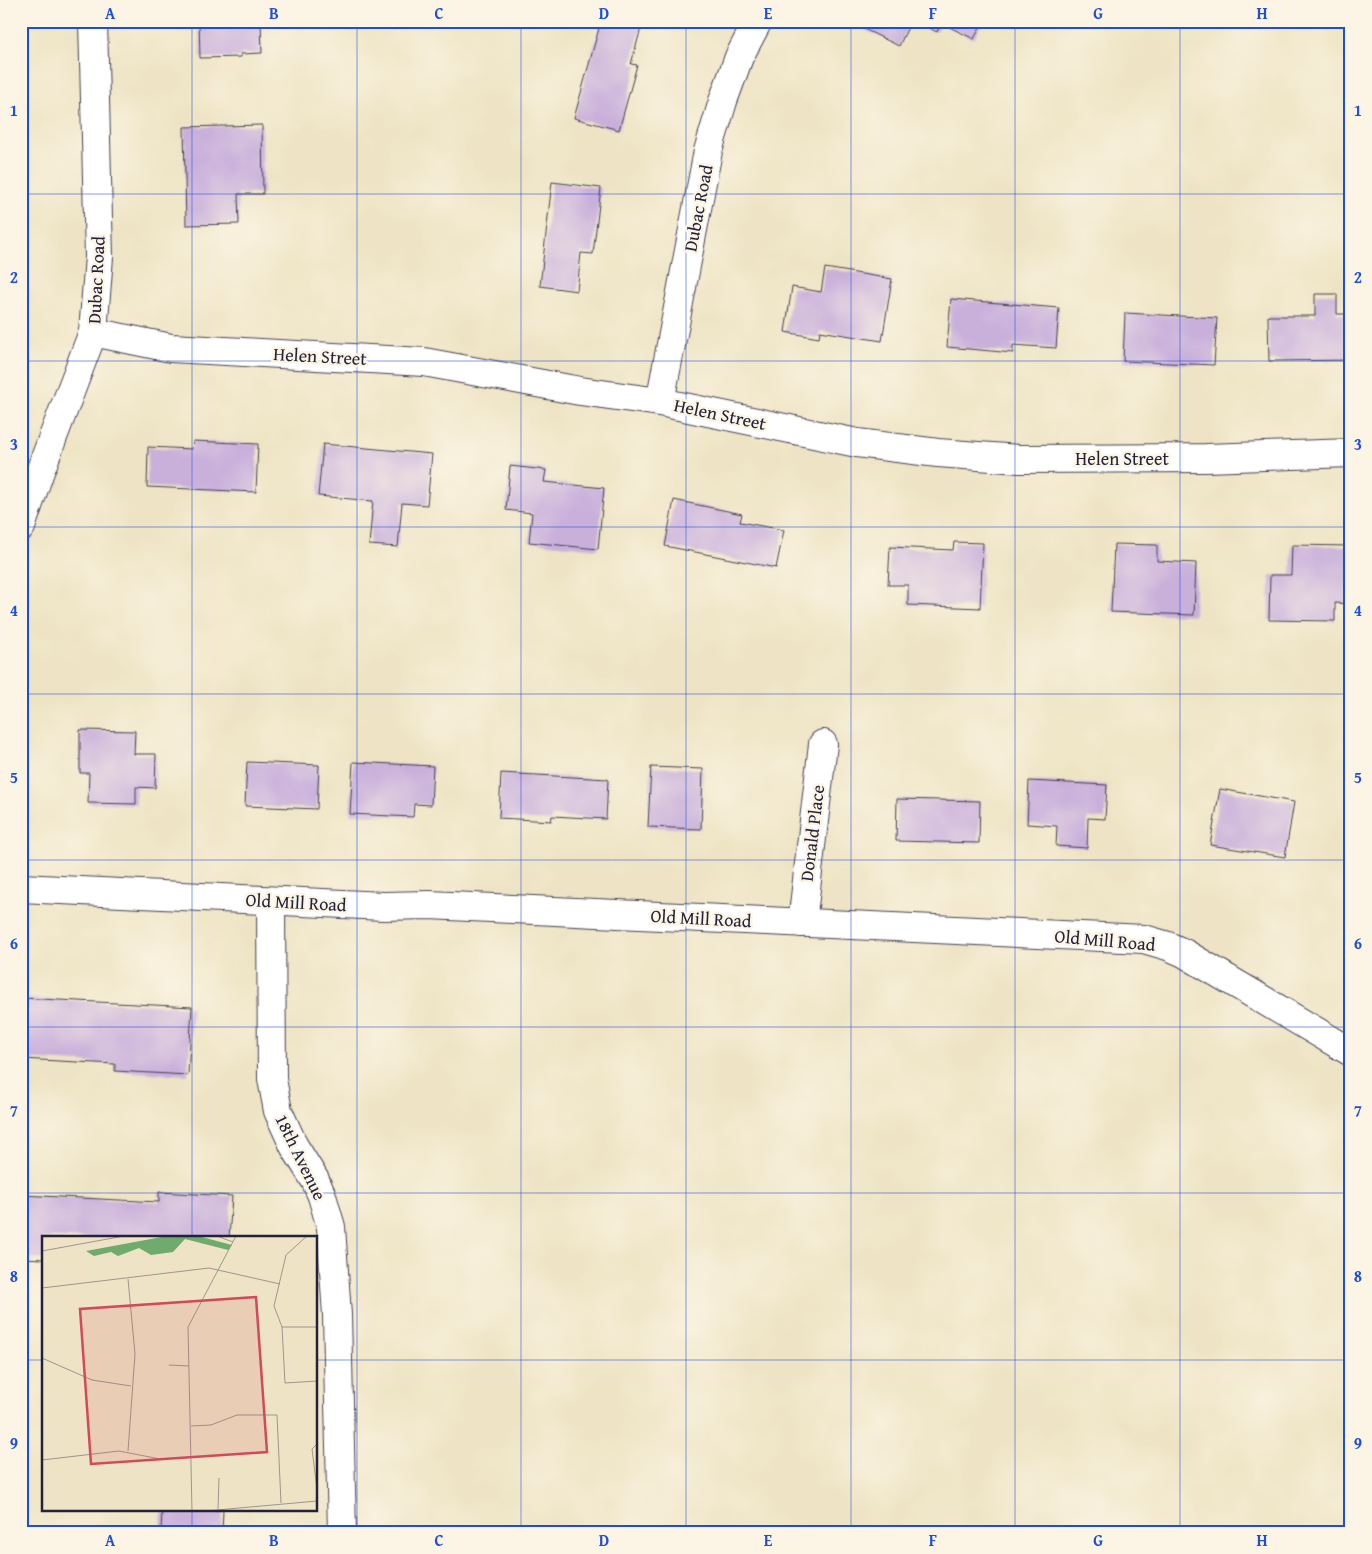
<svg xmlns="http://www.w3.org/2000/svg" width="1372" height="1554" viewBox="0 0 1372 1554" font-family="'Gentium Book Plus',serif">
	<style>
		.building { fill: #c9b0db }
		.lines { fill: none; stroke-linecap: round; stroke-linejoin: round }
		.minor-casing { stroke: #413f50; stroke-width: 30 }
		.tertiary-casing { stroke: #413f50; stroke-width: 30 }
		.minor { stroke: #fff; stroke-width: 28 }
		.tertiary { stroke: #fff; stroke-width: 28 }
		.grid { fill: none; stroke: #1d4ed8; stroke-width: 1; stroke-opacity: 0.55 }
		.labels { text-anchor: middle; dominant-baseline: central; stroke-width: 5; stroke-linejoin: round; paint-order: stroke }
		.street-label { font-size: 18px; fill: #22223b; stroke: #fcf5e5 }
		.inset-road { fill: none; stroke: #9c968e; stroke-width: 1 }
		.view { fill: #d1495b; fill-opacity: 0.15; stroke: #d1495b; stroke-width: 2.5 }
		.inset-edge { fill: none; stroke: #22223b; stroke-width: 2.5 }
		.neatline { fill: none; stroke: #1d4ed8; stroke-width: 2 }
		.grid-label { font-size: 16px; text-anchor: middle; font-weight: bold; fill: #1d4ed8 }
	</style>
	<rect width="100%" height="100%" fill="#fcf5e5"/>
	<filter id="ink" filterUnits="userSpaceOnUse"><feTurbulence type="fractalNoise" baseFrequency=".02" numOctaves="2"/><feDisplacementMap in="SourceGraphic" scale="10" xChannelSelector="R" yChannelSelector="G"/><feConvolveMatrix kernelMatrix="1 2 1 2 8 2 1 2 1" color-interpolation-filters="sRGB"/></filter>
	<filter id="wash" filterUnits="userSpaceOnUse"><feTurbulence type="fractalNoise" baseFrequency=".0096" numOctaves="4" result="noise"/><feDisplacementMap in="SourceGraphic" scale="20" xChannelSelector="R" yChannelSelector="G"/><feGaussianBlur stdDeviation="1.12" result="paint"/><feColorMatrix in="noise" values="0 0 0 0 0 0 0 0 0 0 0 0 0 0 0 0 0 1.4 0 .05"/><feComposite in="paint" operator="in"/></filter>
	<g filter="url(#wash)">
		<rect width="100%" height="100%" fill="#eee4c5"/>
		<g id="blocks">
			<g class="building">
				<path d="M 199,21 L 261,21 L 262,53 L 241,54 L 241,57 L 200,58 Z"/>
				<path d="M 601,21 L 643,21 L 631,64 L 637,65 L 619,130 L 574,118 Z"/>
				<path d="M 868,21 L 911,21 L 899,46 L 864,29 Z"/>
				<path d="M 914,21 L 983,21 L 974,39 L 941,23 L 937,32 Z"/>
				<path d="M 262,125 L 263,194 L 238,194 L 239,224 L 186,225 L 184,127 Z"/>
				<path d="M 552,182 L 601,188 L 593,254 L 581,253 L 577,291 L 540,286 Z"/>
				<path d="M 825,268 L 892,279 L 882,341 L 820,331 L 819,338 L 785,332 L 792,287 L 821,292 Z"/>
				<path d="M 1315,294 L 1337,294 L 1337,314 L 1351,314 L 1351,360 L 1269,361 L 1268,316 L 1315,316 Z"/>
				<path d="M 951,299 L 1059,308 L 1056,348 L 1013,345 L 1013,353 L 947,347 Z"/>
				<path d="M 1125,313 L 1217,318 L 1214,365 L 1123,361 Z"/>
				<path d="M 193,441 L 258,444 L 256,492 L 147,487 L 148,447 L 192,449 Z"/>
				<path d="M 323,444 L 432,454 L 427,505 L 402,503 L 398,547 L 369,545 L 373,501 L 318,496 Z"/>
				<path d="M 510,466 L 546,470 L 544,482 L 604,488 L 598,549 L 529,542 L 532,513 L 506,510 Z"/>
				<path d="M 674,500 L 742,514 L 740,522 L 784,530 L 776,568 L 665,546 Z"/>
				<path d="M 954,542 L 983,543 L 980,608 L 908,605 L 908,585 L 888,585 L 890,547 L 953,550 Z"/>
				<path d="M 1114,544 L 1157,545 L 1157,561 L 1196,563 L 1194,615 L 1111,612 Z"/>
				<path d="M 1292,545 L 1351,546 L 1351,604 L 1335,603 L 1335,621 L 1269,620 L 1270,575 L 1291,575 Z"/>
				<path d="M 80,730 L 135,731 L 134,754 L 156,754 L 155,788 L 136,787 L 136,804 L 88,803 L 89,773 L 80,773 Z"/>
				<path d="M 247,762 L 319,765 L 317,809 L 245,806 Z"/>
				<path d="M 353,762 L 433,766 L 431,805 L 414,804 L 413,817 L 350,814 Z"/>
				<path d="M 651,767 L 703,769 L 701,829 L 648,827 Z"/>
				<path d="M 501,773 L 608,779 L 606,819 L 552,816 L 551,821 L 499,818 Z"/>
				<path d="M 1029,781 L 1107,785 L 1105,819 L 1088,818 L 1087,848 L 1056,846 L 1057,826 L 1027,824 Z"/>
				<path d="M 1220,789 L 1294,802 L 1285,857 L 1210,845 Z"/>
				<path d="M 897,799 L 980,801 L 979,843 L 896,841 Z"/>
				<path d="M 21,998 L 192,1007 L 188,1075 L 115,1071 L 115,1064 L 21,1059 Z"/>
				<path d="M 159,1192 L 232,1196 L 229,1238 L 44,1238 L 44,1259 L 21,1258 L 21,1195 L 159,1202 Z"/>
				<path d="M 162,1510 L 223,1510 L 222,1533 L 161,1533 Z"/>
			</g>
		</g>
	</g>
	<g filter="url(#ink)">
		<use href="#blocks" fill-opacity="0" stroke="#413f50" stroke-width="1"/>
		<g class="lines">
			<defs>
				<g id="minor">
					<path d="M 93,332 L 171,348 L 424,362 L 580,391 L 660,402 L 857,443 L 938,453 L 1019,459 L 1206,458 L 1351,453"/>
					<path d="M 660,402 L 708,151 L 723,101 L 739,57 L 758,21"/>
					<path d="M 21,527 L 39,474 L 93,332 L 99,257 L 93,21"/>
					<path d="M 271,901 L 272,1079 L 278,1111 L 294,1146 L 315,1180 L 322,1196 L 331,1227 L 337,1315 L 342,1533"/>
					<path d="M 802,923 L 823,744"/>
				</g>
				<path id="tertiary" d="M 21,888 L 383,906 L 429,905 L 1144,939 L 1168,946 L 1184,953 L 1351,1052"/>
			</defs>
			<use href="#minor" class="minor-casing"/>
			<use href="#tertiary" class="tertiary-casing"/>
			<use href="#minor" class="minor"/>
			<use href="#tertiary" class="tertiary"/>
		</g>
	</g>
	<path class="grid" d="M 192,21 L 192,1238M 357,21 L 357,1533M 521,21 L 521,1533M 686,21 L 686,1533M 851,21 L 851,1533M 1015,21 L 1015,1533M 1180,21 L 1180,1533M 21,194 L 1351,194M 21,361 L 1351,361M 21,527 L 1351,527M 21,694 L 1351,694M 21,860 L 1351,860M 21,1027 L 1351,1027M 21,1193 L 1351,1193M 21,1360 L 44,1360M 316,1360 L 1351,1360M 192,1510 L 192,1533"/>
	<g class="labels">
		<g class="street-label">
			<text transform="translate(698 208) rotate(-79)">Dubac Road</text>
			<text transform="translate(96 280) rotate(-87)">Dubac Road</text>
			<text transform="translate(320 356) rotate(3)">Helen Street</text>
			<text transform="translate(720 414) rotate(12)">Helen Street</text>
			<text x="1122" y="458">Helen Street</text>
			<text transform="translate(812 833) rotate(-83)">Donald Place</text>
			<text transform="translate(296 902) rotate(3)">Old Mill Road</text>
			<text transform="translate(701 918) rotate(3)">Old Mill Road</text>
			<text transform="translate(1105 940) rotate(5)">Old Mill Road</text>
			<text transform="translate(301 1157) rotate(64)">18th Avenue</text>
		</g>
	</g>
	<g transform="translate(42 1236)">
		<rect width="275" height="275" fill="#eee4c5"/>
		<path d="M 125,0 L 156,0 L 190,9 L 186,14 L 143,3 L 131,16 L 109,19 L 97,12 L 76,20 L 69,16 L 52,20 L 44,15 Z" fill="#6eab6c"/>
		<path class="inset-road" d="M 175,0 L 191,6M 265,0 L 244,19 L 232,70 L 240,91 L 243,147 L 275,145M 0,15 L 82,0M 0,52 L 167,32 L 238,48M 240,91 L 275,91M 0,122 L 50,144 L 89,150M 127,129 L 147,130M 149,190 L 169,189 L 195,179 L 235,179 L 239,267M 275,208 L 270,213 L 275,253M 86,215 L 93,118 L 86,43M 0,224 L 77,215 L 118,223 L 149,221M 176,273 L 177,242M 150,275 L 146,91 L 194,0M 164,275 L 275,265"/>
		<path class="view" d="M 214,61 L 225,216 L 49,228 L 38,73 Z"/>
		<rect width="275" height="275" class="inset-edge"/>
	</g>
	<rect width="1372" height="1554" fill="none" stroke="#fcf5e5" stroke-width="55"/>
	<rect x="28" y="28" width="1316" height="1498" class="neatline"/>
	<g class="grid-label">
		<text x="110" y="19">A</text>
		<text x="274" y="19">B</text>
		<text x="439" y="19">C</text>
		<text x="604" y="19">D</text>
		<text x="768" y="19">E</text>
		<text x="933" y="19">F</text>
		<text x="1098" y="19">G</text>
		<text x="1262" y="19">H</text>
		<text x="14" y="116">1</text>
		<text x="1358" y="116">1</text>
		<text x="14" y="283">2</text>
		<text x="1358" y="283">2</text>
		<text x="14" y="450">3</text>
		<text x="1358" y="450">3</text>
		<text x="14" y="616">4</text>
		<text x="1358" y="616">4</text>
		<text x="14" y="783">5</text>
		<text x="1358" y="783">5</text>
		<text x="14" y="949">6</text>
		<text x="1358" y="949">6</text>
		<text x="14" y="1116">7</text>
		<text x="1358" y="1116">7</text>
		<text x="14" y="1282">8</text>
		<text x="1358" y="1282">8</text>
		<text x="14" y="1449">9</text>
		<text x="1358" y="1449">9</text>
		<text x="110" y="1546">A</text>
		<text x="274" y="1546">B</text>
		<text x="439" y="1546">C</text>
		<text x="604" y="1546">D</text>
		<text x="768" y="1546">E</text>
		<text x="933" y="1546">F</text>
		<text x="1098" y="1546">G</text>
		<text x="1262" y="1546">H</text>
	</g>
</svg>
